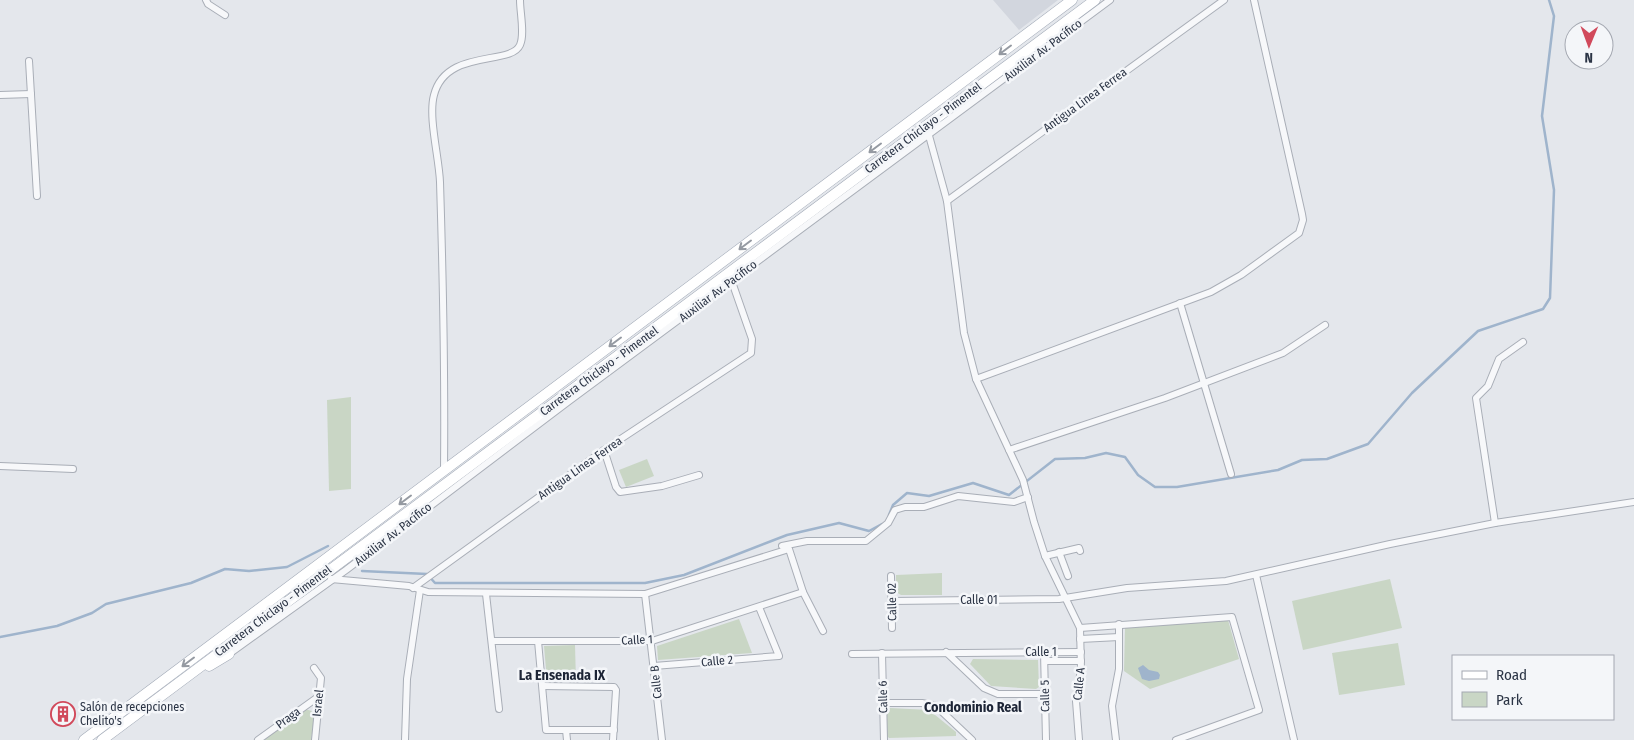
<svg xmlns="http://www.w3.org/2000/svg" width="1634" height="740" viewBox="0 0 1634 740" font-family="'Fira Sans Condensed',sans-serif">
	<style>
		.built { fill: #d2d6de }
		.green { fill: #c9d6c5 }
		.water { fill: #9fb4cc }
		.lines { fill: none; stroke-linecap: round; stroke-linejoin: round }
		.stream { stroke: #9fb4cc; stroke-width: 2.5 }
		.street-casing { stroke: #a9aeb7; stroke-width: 8 }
		.primary-casing { stroke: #a3abb8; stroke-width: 11 }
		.street { stroke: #f7f8fa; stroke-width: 6 }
		.primary { stroke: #fff; stroke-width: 10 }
		.oneway { stroke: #959aa2 }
		.labels { text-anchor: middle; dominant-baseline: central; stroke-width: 5; stroke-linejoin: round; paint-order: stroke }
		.street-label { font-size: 12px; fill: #2b3445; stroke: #f4f6f9 }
		.poi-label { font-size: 12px; fill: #2b3445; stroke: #f4f6f9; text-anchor: start }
		.neighbourhood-label { font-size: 14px; font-weight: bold; fill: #1d2536; stroke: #f4f6f9 }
	</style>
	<rect width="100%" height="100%" fill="#e4e7ec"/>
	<path class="built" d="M 993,0 L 1058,0 L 1019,30 Z"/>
	<g class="green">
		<path d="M 351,397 L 351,489 L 329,491 L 327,400 Z"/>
		<path d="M 647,459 L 654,476 L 626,487 L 619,470 Z"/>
		<path d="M 942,573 L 942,595 L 901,595 L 896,592 L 896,575 Z"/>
		<path d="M 1390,579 L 1402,628 L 1303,650 L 1292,601 Z"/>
		<path d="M 739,619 L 752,653 L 658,660 L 657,646 Z"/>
		<path d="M 1228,620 L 1239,659 L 1150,689 L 1124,671 L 1125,628 Z"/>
		<path d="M 1398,643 L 1405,685 L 1339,695 L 1332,653 Z"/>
		<path d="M 575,645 L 576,681 L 547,681 L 544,646 Z"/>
		<path d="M 973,659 L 1038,660 L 1039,687 L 1036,689 L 991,686 L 970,664 Z"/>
		<path d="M 890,708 L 929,710 L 956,732 L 956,736 L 889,738 L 886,735 L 887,710 Z"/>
		<path d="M 305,709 L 315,712 L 311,740 L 263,740 Z"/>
	</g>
	<path class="water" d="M 1143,665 L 1149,670 L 1158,672 L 1160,675 L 1159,679 L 1149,681 L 1142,679 L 1138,668 Z"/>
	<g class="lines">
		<g class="stream">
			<path d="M 889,515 L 893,505 L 907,493 L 929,496 L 973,483 L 1009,495 L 1055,459 L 1085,458 L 1106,453 L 1125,457 L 1138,475 L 1155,487 L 1177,487 L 1278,470 L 1302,460 L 1327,459 L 1368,444 L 1412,393 L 1478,331 L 1543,309 L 1550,298 L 1554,190 L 1542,116 L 1554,16 L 1549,0"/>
			<path d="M 362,571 L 427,574 L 435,583 L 645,583 L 684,575 L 787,535 L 839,523 L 869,531 L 882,524"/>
			<path d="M 0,637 L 57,626 L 92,613 L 106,604 L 191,583 L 225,569 L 249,571 L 287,567 L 328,546"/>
		</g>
		<defs>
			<g id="street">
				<path d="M 206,0 L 208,4 L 225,15"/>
				<path d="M 29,61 L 37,196"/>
				<path d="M 0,95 L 31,94"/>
				<path d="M 928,132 L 947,201 L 964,333 L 976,379 L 1023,480 L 1034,522 L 1045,556 L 1080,628 L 1081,669 L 1076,701 L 1079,740"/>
				<path d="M 947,201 L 1224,0"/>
				<path d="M 1180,303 L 1231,474"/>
				<path d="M 976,379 L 1211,292 L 1241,275 L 1299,233 L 1303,220 L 1302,214 L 1254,0"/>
				<path d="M 604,450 L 616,487 L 620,492 L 662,486 L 699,475"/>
				<path d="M 1009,450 L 1165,398 L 1283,353 L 1325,325"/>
				<path d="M 0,466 L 73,469"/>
				<path d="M 444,470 C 445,374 443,278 440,182 C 439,157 428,117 434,95 C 446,48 511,66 520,45 C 525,34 520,13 520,0"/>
				<path d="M 1495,523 L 1476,398 L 1488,386 L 1499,359 L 1523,342"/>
				<path d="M 782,546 L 807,541 L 866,541 L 888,523 L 895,510 L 905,507 L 924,507 L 958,496 L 1014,502 L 1028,497"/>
				<path d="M 1059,552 L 1068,576"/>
				<path d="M 1045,556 L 1079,548 L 1080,551"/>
				<path d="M 1256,575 L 1294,740"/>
				<path d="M 891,576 L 892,628"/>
				<path d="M 331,579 L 409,586 L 428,592 L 645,594 L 789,549 L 803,592 L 823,631"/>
				<path d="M 413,588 L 604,450 L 751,353 L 752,339 L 731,279"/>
				<path d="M 486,594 L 499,709"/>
				<path d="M 645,594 L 662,740"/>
				<path d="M 892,601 L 1059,599 L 1127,588 L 1226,581 L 1390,544 L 1495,523 L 1634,502"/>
				<path d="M 1080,628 L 1232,617 L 1259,710 L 1176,740"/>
				<path d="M 1080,639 L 1119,637"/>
				<path d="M 493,641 L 652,641 L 803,592"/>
				<path d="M 538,641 L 546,730 L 614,730"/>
				<path d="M 946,652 L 984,688 L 998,694 L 1045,694"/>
				<path d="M 1044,652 L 1046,740"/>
				<path d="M 882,653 L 884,740"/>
				<path d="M 229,654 L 346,570 L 569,401 L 1110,0"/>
				<path d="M 852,654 L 1081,652"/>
				<path d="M 1045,661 L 1081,661"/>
				<path d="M 654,666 L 779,656 L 759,607"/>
				<path d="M 314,668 L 321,678 L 315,740"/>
				<path d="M 543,686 L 614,687 L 616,690 L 613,740"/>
				<path d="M 883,703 L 922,703 L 936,706 L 972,740"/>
				<path d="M 566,730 L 567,740"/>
				<path d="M 258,740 L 318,697"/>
				<path d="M 405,740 L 407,679 L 420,590"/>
				<path d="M 1116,740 L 1112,706 L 1119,669 L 1119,624"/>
			</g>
			<g id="primary">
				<path d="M 209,666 L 229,654"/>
				<path d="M 84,740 L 1072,0"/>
				<path d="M 102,740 L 1095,0"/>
			</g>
		</defs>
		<use href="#street" class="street-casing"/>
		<use href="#primary" class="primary-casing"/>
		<use href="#street" class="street"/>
		<use href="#primary" class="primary"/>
	</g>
	<defs><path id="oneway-shaft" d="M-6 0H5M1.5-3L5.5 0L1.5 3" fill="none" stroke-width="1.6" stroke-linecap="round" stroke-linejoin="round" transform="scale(1.25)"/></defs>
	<g class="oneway">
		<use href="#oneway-shaft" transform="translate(1005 50) rotate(143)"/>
		<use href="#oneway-shaft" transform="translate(875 148) rotate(143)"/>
		<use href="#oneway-shaft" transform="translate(745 245) rotate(143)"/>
		<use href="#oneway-shaft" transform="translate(615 342) rotate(143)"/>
		<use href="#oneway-shaft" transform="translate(405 500) rotate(143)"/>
		<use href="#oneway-shaft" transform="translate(188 662) rotate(143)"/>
	</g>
	<defs>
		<symbol id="building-ring" viewBox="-11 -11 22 22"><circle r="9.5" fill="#f4f6f9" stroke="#d1495b" stroke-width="1.5"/><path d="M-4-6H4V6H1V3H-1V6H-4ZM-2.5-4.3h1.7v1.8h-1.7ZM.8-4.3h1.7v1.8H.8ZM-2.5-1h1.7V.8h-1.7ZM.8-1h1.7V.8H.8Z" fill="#d1495b"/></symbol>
	</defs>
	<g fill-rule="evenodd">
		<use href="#building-ring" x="49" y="700" width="28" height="28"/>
	</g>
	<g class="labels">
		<g class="street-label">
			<text transform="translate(1043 50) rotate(-37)">Auxiliar Av. Pacífico</text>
			<text transform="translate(1085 100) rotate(-36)">Antigua Linea Ferrea</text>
			<text transform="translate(923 128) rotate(-37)">Carretera Chiclayo - Pimentel</text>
			<text transform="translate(718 291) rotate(-37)">Auxiliar Av. Pacífico</text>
			<text transform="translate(599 371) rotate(-36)">Carretera Chiclayo - Pimentel</text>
			<text transform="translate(580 468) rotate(-35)">Antigua Linea Ferrea</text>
			<text transform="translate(393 534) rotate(-38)">Auxiliar Av. Pacífico</text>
			<text x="979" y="600">Calle 01</text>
			<text transform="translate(892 602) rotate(-91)">Calle 02</text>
			<text transform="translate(273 611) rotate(-37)">Carretera Chiclayo - Pimentel</text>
			<text transform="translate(637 640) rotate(-3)">Calle 1</text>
			<text x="1041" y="652">Calle 1</text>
			<text transform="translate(717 661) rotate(-5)">Calle 2</text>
			<text transform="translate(656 682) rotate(-96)">Calle B</text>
			<text transform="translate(1079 684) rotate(-84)">Calle A</text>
			<text transform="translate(1045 696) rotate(-91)">Calle 5</text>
			<text transform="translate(883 697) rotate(-91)">Calle 6</text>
			<text transform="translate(318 703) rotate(-84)">Israel</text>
			<text transform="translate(288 718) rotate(-36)">Praga</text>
		</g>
		<g class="poi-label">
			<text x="80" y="707">Salón de recepciones<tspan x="80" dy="14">Chelito's</tspan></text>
		</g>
		<g class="neighbourhood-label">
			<text x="562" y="675">La Ensenada IX</text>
			<text x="973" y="707">Condominio Real</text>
		</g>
	</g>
	<rect x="1452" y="655" width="162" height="65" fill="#f4f6f9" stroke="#a4a8b1"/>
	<rect x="1462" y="671" width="25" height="8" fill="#ffffff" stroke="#a4a8b1"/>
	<text x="1496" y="680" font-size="15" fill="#2b3445">Road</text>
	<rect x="1462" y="692" width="25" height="15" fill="#c9d6c5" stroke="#a4a8b1"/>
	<text x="1496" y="705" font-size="15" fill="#2b3445">Park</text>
	<g transform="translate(1589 45) rotate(181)"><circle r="24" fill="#f4f6f9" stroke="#a4a8b1"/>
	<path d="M0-4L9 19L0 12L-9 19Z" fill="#d1495b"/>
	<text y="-8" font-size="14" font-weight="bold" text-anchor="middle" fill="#2b3445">N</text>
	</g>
</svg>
